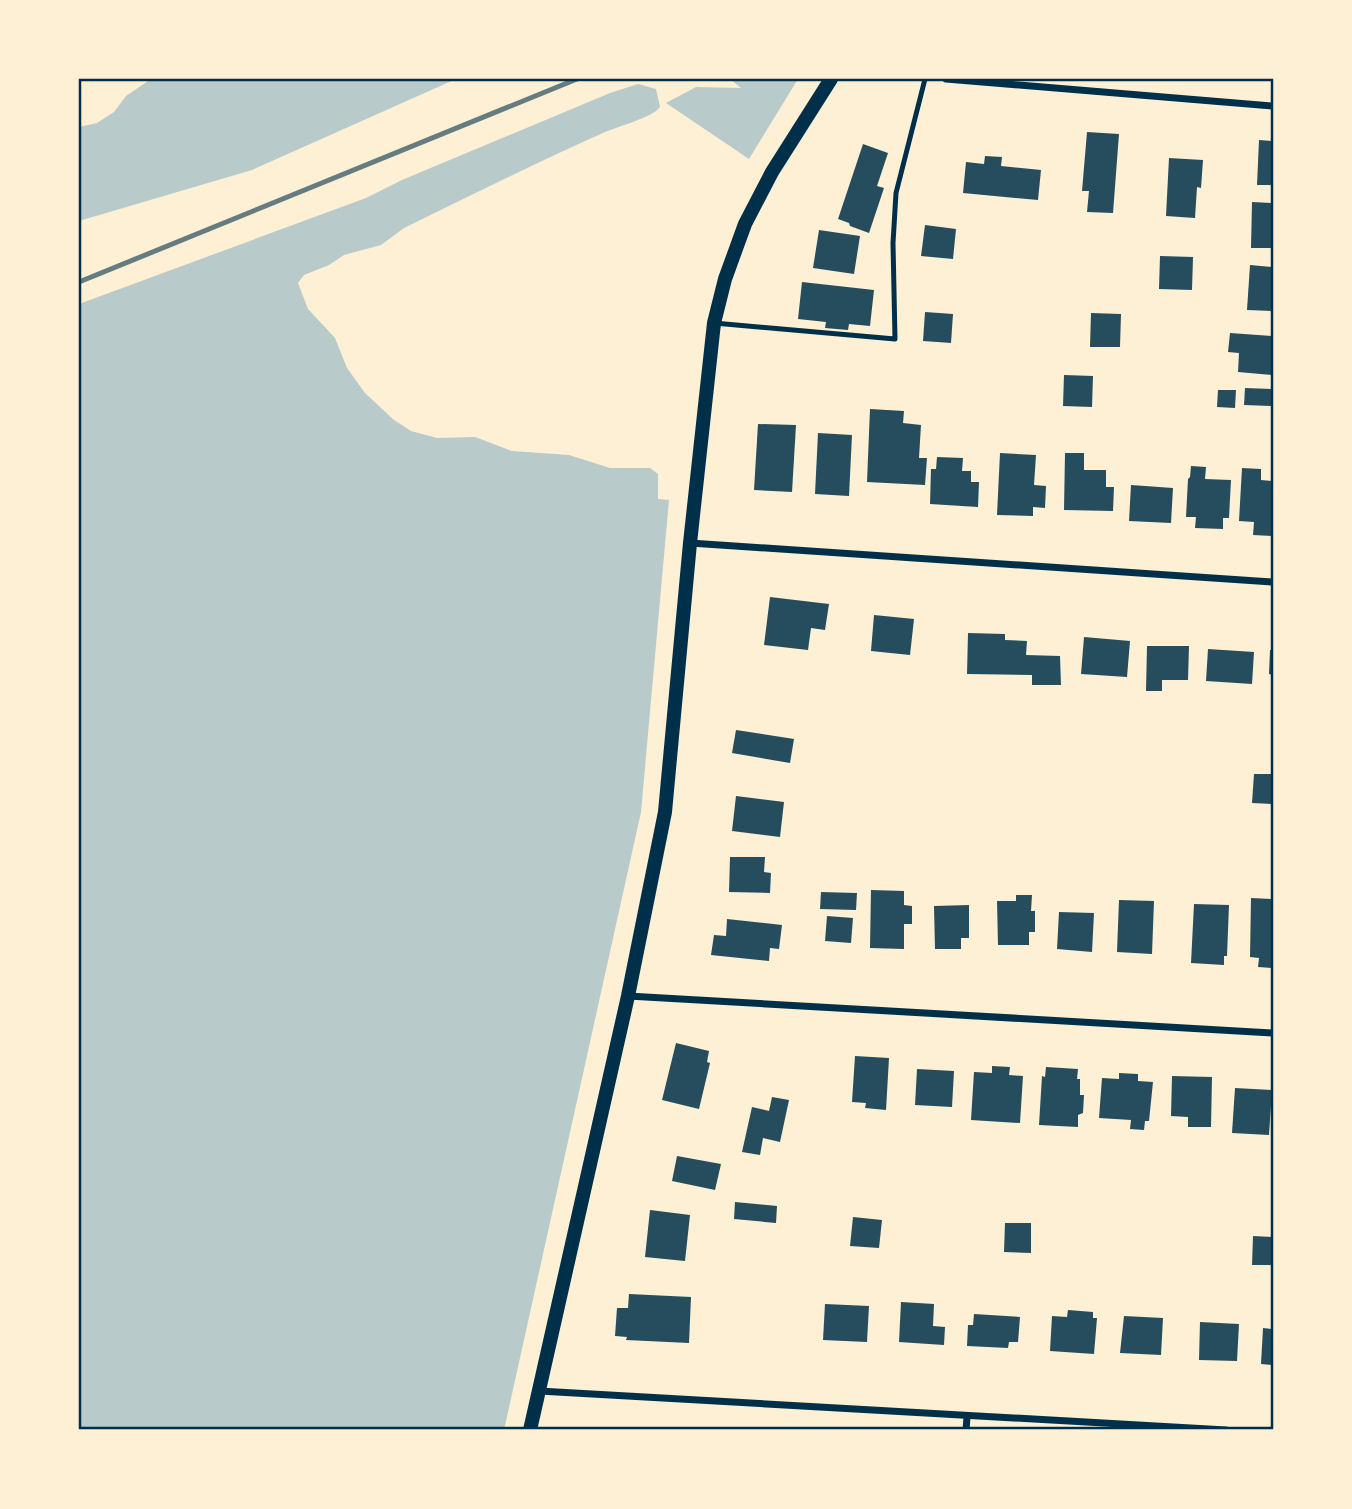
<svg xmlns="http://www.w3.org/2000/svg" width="1352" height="1509" viewBox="0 0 1352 1509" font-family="Overpass,sans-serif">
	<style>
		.green { fill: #b9caca }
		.building { fill: #264d5e }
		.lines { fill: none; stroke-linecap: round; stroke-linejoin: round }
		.service { stroke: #003049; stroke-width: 5 }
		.minor { stroke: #003049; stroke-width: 7 }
		.secondary { stroke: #003049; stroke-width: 14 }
		.rail { stroke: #657d81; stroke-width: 5 }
		.neatline { fill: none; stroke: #003049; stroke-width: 2.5 }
	</style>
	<rect width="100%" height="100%" fill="#fdf0d5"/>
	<g class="green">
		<path d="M 151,79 L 456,79 L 252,170 L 79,221 L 79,127 L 97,123 L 114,112 L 126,96 Z"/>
		<path d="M 730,79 L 798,79 L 749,159 L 666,103 L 696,87 L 741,88 Z"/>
		<path d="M 638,84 L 656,89 L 660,107 C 654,117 616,127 603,133 C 535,163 470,196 404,228 L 381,245 L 344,255 L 329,265 L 304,275 L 298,283 L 308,309 L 335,338 L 347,368 L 365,393 L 394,420 L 411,431 L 437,438 L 475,437 L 512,451 L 569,455 L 610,468 L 650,468 L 658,474 L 658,499 L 669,500 L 641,812 L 504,1430 L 79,1430 L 79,304 L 366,198 L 402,180 L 610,93 Z"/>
	</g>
	<g class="building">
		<path d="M 1087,132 L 1119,134 L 1113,213 L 1087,212 L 1089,191 L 1082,191 Z"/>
		<path d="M 1259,140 L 1273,141 L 1273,185 L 1257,185 Z"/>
		<path d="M 863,144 L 888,153 L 877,186 L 884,188 L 869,233 L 850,226 L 849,223 L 838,219 Z"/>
		<path d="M 985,156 L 1002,157 L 1001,166 L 1041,170 L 1038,200 L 963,193 L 966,162 L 984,164 Z"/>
		<path d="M 1169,158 L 1203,160 L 1201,188 L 1197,187 L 1195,218 L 1166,216 Z"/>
		<path d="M 1252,202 L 1273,203 L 1273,248 L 1251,248 Z"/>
		<path d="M 925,225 L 956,229 L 953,259 L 921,256 Z"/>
		<path d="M 819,230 L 860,236 L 854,274 L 813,268 Z"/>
		<path d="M 1160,256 L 1193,257 L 1192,290 L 1159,289 Z"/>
		<path d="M 1250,265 L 1273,267 L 1273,311 L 1247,310 Z"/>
		<path d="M 802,282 L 874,290 L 870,326 L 849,324 L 848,330 L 825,328 L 826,322 L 798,319 Z"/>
		<path d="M 925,312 L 953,314 L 951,343 L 923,341 Z"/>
		<path d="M 1091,313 L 1121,314 L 1120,347 L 1090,347 Z"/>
		<path d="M 1230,333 L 1273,336 L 1273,375 L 1238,372 L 1239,353 L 1228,352 Z"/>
		<path d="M 1064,375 L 1093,376 L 1092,407 L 1063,406 Z"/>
		<path d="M 1245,388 L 1272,389 L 1271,406 L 1244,405 Z"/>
		<path d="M 1218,390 L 1236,390 L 1235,408 L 1217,407 Z"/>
		<path d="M 870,409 L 904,411 L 903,423 L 921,425 L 919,458 L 927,458 L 925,485 L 867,482 Z"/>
		<path d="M 758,424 L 796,425 L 792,492 L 754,490 Z"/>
		<path d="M 818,433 L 852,435 L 849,496 L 815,494 Z"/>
		<path d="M 1000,453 L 1036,455 L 1034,485 L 1046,486 L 1045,508 L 1033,507 L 1033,516 L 997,515 Z"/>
		<path d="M 1065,453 L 1084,453 L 1084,470 L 1106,470 L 1106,487 L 1114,487 L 1113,511 L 1064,510 Z"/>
		<path d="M 937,457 L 963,458 L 962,471 L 971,471 L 971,482 L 979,482 L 978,507 L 930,504 L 931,469 L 936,469 Z"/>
		<path d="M 1191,466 L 1206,467 L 1205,479 L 1231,480 L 1229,518 L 1223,518 L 1223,529 L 1195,528 L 1196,517 L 1186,517 L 1188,479 L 1190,477 Z"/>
		<path d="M 1242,468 L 1261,469 L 1261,480 L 1273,481 L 1273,536 L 1253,535 L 1254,522 L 1239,521 Z"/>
		<path d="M 1131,485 L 1173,488 L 1171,523 L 1129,521 Z"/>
		<path d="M 770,597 L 829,604 L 825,630 L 811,628 L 808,650 L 764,645 Z"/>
		<path d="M 874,615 L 914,619 L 910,655 L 871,651 Z"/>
		<path d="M 968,633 L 1005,634 L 1005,640 L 1027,641 L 1026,655 L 1060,656 L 1061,685 L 1032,685 L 1032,675 L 967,674 Z"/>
		<path d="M 1084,637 L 1130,641 L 1127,677 L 1081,674 Z"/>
		<path d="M 1147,646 L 1189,646 L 1188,680 L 1162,680 L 1162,691 L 1146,691 Z"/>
		<path d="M 1208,649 L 1254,652 L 1252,684 L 1206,681 Z"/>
		<path d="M 1270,650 L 1273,650 L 1273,675 L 1269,674 Z"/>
		<path d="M 736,730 L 794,739 L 790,763 L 732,753 Z"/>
		<path d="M 1254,774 L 1273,774 L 1273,804 L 1252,803 Z"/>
		<path d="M 736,796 L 784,802 L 780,837 L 732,831 Z"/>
		<path d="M 730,857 L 765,857 L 764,872 L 771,873 L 770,893 L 729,892 Z"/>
		<path d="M 871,890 L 904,891 L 904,905 L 912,906 L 912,924 L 904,924 L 904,949 L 870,948 Z"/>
		<path d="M 821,892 L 857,893 L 856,910 L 820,909 Z"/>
		<path d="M 1016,895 L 1032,895 L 1031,911 L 1035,911 L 1035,932 L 1029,932 L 1029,945 L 998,945 L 997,901 L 1016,901 Z"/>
		<path d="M 1251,898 L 1273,899 L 1273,968 L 1258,967 L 1259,958 L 1250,957 Z"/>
		<path d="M 1119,900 L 1154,901 L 1152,954 L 1117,952 Z"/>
		<path d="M 1194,904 L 1229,905 L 1227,956 L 1224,956 L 1224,965 L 1191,963 Z"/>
		<path d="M 969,905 L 969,938 L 961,938 L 961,949 L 935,949 L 934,906 Z"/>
		<path d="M 1059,912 L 1094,913 L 1092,952 L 1057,949 Z"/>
		<path d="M 827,916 L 853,918 L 851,943 L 825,941 Z"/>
		<path d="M 727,919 L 782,925 L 779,949 L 770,948 L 769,961 L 711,955 L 714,935 L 726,936 Z"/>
		<path d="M 676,1043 L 709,1051 L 707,1062 L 710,1063 L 699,1109 L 662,1100 Z"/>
		<path d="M 855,1056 L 889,1058 L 886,1110 L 865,1108 L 866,1103 L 852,1102 Z"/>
		<path d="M 992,1066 L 1010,1067 L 1009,1075 L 1023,1076 L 1020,1123 L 971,1120 L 974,1072 L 992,1073 Z"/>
		<path d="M 1046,1067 L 1078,1069 L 1077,1079 L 1080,1079 L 1080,1095 L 1084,1095 L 1083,1113 L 1078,1115 L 1078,1127 L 1039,1125 L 1042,1076 L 1045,1077 Z"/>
		<path d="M 917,1069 L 954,1071 L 952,1107 L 915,1105 Z"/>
		<path d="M 1119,1073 L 1138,1074 L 1138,1081 L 1153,1082 L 1149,1121 L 1145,1121 L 1144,1130 L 1130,1129 L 1131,1120 L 1099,1118 L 1102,1078 L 1119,1079 Z"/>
		<path d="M 1172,1076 L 1212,1077 L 1211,1127 L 1188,1127 L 1188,1117 L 1171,1116 Z"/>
		<path d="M 1235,1088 L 1272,1090 L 1269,1135 L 1232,1133 Z"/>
		<path d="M 772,1097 L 789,1100 L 780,1142 L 763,1138 L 760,1155 L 742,1152 L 752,1107 L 769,1111 Z"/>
		<path d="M 677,1156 L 721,1164 L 715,1190 L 672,1181 Z"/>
		<path d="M 735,1202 L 777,1206 L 776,1223 L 734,1219 Z"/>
		<path d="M 650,1210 L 690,1215 L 685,1261 L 645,1257 Z"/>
		<path d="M 853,1217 L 882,1220 L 879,1248 L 850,1246 Z"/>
		<path d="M 1005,1223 L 1031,1223 L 1031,1253 L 1004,1252 Z"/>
		<path d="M 1253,1236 L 1273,1237 L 1273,1265 L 1252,1265 Z"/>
		<path d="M 629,1294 L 691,1297 L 689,1343 L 626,1340 L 627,1337 L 615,1336 L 617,1308 L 628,1308 Z"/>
		<path d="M 901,1302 L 934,1304 L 933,1326 L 945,1327 L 944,1345 L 899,1342 Z"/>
		<path d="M 825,1304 L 869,1306 L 867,1342 L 823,1340 Z"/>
		<path d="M 1068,1310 L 1093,1312 L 1093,1318 L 1097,1318 L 1094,1354 L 1050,1351 L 1052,1316 L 1067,1317 Z"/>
		<path d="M 974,1314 L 1020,1317 L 1018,1342 L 1009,1342 L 1008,1348 L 967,1346 L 968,1325 L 973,1325 Z"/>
		<path d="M 1124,1316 L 1163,1318 L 1161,1355 L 1120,1353 Z"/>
		<path d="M 1200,1322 L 1239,1324 L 1237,1361 L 1199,1360 Z"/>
		<path d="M 1263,1328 L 1273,1329 L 1273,1365 L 1261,1364 Z"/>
	</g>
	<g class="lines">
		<path class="service" d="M 714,323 L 895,339 L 893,243 L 896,193 L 925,79"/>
		<g class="minor">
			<path d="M 946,79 L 1273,106"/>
			<path d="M 690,543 L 1273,582"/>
			<path d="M 628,996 L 1273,1033"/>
			<path d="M 539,1391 L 1226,1430"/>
			<path d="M 966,1430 L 967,1417"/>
		</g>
		<path class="secondary" d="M 530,1430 L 628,996 L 665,812 L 690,543 L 714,323 L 725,279 L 745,224 L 772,172 L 831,79"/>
		<path class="rail" d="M 79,282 L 577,79"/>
	</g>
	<rect width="1352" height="1509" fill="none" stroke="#fdf0d5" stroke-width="161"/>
	<rect x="80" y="80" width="1192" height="1348" class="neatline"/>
</svg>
